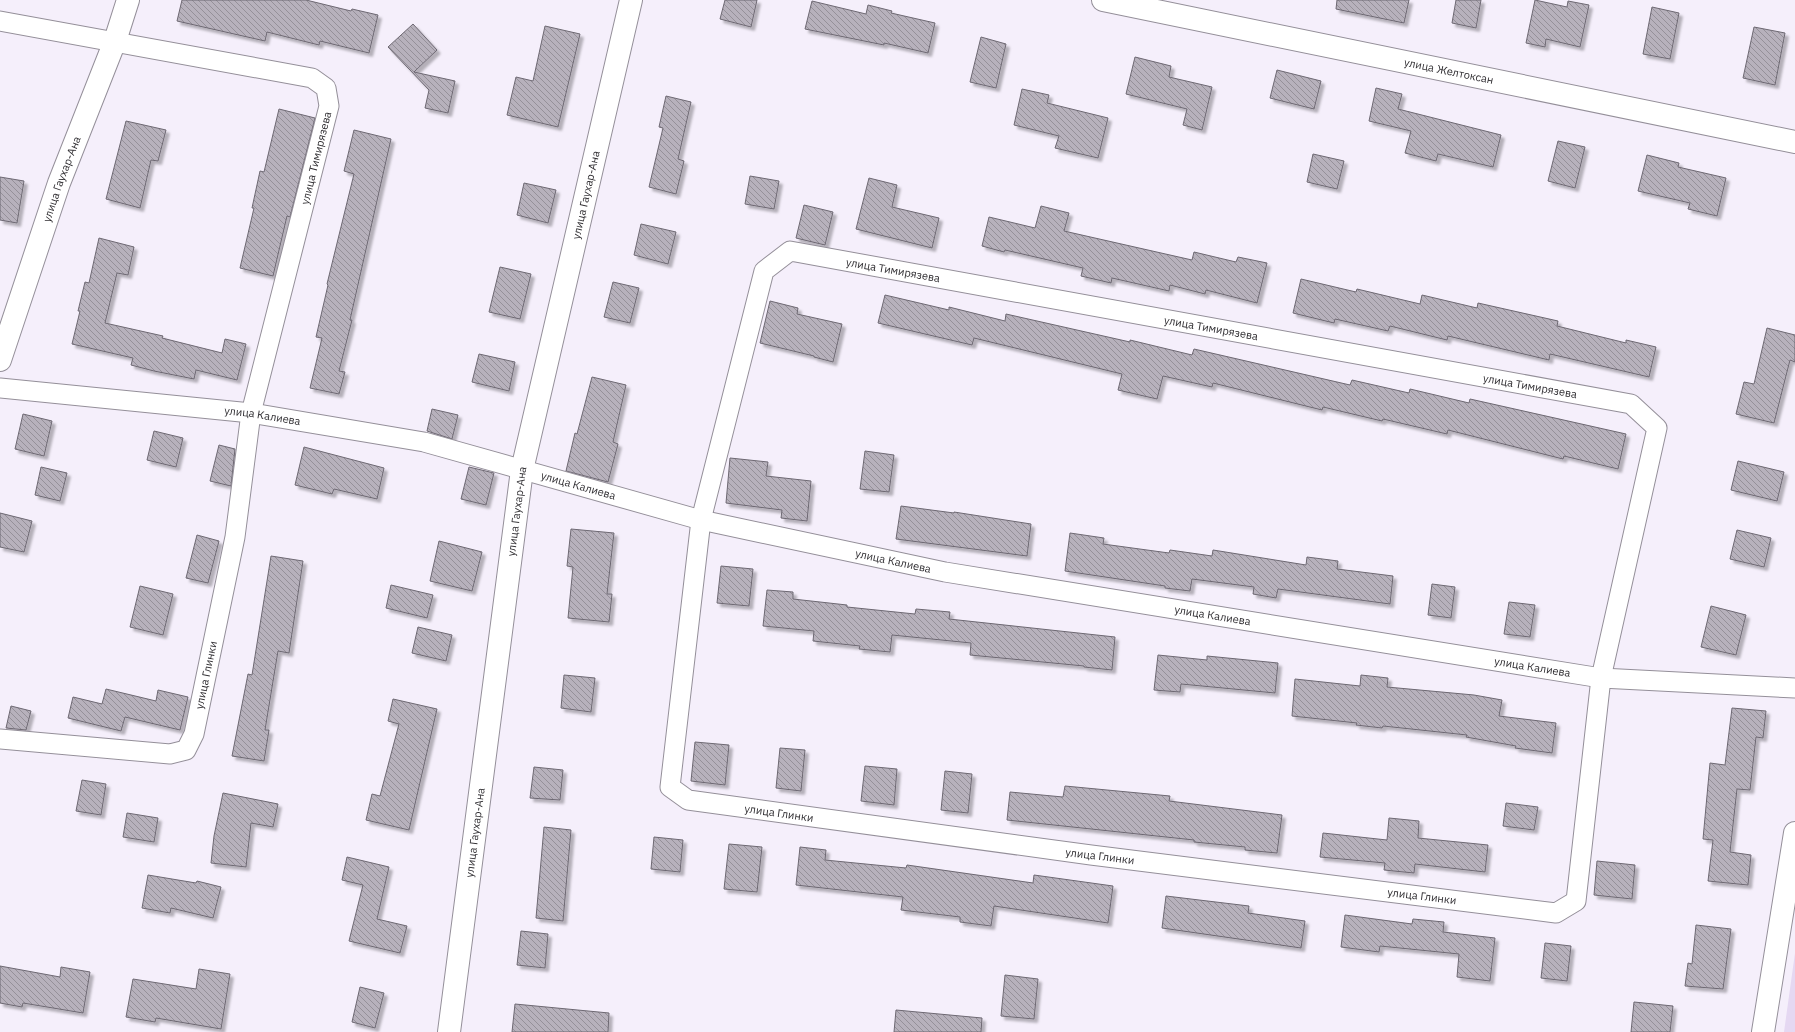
<svg xmlns="http://www.w3.org/2000/svg" width="1795" height="1032" viewBox="0 0 1795 1032" font-family="'IBM Plex Sans',sans-serif">
	<style>
		.green { fill: #e5d8f2 }
		.building { fill: url(#building-back-hatch); stroke: #6d6872; filter: url(#shadow) }
		.lines { fill: none; stroke-linecap: round; stroke-linejoin: round }
		.street-casing { stroke: #948f99; stroke-width: 21 }
		.secondary-casing { stroke: #948f99; stroke-width: 24 }
		.street { stroke: #fff; stroke-width: 19 }
		.secondary { stroke: #fff; stroke-width: 22 }
		.labels { text-anchor: middle; dominant-baseline: central; stroke-width: 3; stroke-linejoin: round; paint-order: stroke }
		.street-label { font-size: 11px; fill: #2f2d31; stroke: #fff }
	</style>
	<defs>
		<pattern id="building-back-hatch" width="6" height="6" patternUnits="userSpaceOnUse"><rect width="6" height="6" fill="#b7b1bc"/><path d="M-1 5l2 2M0 0l6 6M5-1l2 2" fill="none" stroke="#959099"/></pattern>
		<filter id="shadow"><feDropShadow dx="3.5" dy="3.5" stdDeviation="1" flood-color="#0004"/></filter>
	</defs>
	<rect width="100%" height="100%" fill="#f5effb"/>
	<path class="green" d="M 1795,953 L 1795,1032 L 1784,1032 Z"/>
	<g class="building">
		<path d="M 182,0 L 306,0 L 351,11 L 352,9 L 378,15 L 369,53 L 320,41 L 319,45 L 267,32 L 265,41 L 177,21 Z"/>
		<path d="M 725,0 L 757,0 L 751,27 L 720,19 Z"/>
		<path d="M 1337,0 L 1409,0 L 1404,23 L 1336,9 Z"/>
		<path d="M 1456,0 L 1481,0 L 1476,28 L 1452,23 Z"/>
		<path d="M 1535,0 L 1567,7 L 1568,1 L 1589,5 L 1580,47 L 1546,39 L 1545,47 L 1526,43 Z"/>
		<path d="M 812,1 L 866,14 L 868,5 L 892,11 L 891,13 L 935,23 L 928,53 L 884,43 L 884,45 L 805,29 Z"/>
		<path d="M 1652,7 L 1679,13 L 1670,59 L 1643,54 Z"/>
		<path d="M 413,24 L 437,50 L 414,72 L 455,81 L 448,113 L 425,108 L 429,90 L 388,47 Z"/>
		<path d="M 545,26 L 580,34 L 558,127 L 507,115 L 516,77 L 533,81 Z"/>
		<path d="M 1754,27 L 1785,33 L 1775,85 L 1743,78 Z"/>
		<path d="M 981,37 L 1006,44 L 996,88 L 970,82 Z"/>
		<path d="M 1135,57 L 1171,66 L 1169,77 L 1212,87 L 1202,130 L 1183,125 L 1187,109 L 1126,94 Z"/>
		<path d="M 1277,70 L 1321,81 L 1314,109 L 1270,98 Z"/>
		<path d="M 1376,88 L 1402,94 L 1398,109 L 1501,135 L 1493,167 L 1438,154 L 1436,161 L 1405,153 L 1411,131 L 1369,121 Z"/>
		<path d="M 1022,89 L 1049,95 L 1047,103 L 1108,118 L 1098,158 L 1055,148 L 1059,136 L 1014,125 Z"/>
		<path d="M 666,96 L 691,102 L 678,159 L 684,161 L 676,194 L 649,187 L 663,128 L 659,127 Z"/>
		<path d="M 279,109 L 315,118 L 290,217 L 287,216 L 273,276 L 240,268 L 254,208 L 252,208 L 260,171 L 264,172 Z"/>
		<path d="M 126,121 L 166,130 L 158,161 L 151,160 L 140,208 L 106,199 Z"/>
		<path d="M 354,130 L 391,139 L 350,320 L 352,320 L 339,371 L 345,372 L 339,394 L 310,388 L 322,338 L 316,337 L 328,285 L 327,284 L 354,174 L 344,171 Z"/>
		<path d="M 1558,141 L 1585,147 L 1575,188 L 1548,181 Z"/>
		<path d="M 1313,154 L 1344,161 L 1337,189 L 1307,182 Z"/>
		<path d="M 1647,155 L 1679,163 L 1678,167 L 1726,178 L 1717,216 L 1688,209 L 1690,203 L 1638,191 Z"/>
		<path d="M 750,176 L 779,181 L 774,209 L 745,204 Z"/>
		<path d="M 0,177 L 24,181 L 17,223 L 0,220 Z"/>
		<path d="M 869,178 L 897,185 L 892,207 L 939,218 L 932,248 L 856,229 Z"/>
		<path d="M 524,183 L 556,190 L 548,223 L 517,215 Z"/>
		<path d="M 804,205 L 833,212 L 825,245 L 796,238 Z"/>
		<path d="M 1041,206 L 1069,213 L 1064,231 L 1192,260 L 1194,252 L 1236,262 L 1238,257 L 1267,263 L 1257,303 L 1206,290 L 1205,294 L 1170,285 L 1169,291 L 1112,278 L 1111,283 L 1081,276 L 1083,268 L 1005,250 L 1004,252 L 982,246 L 989,217 L 1035,228 Z"/>
		<path d="M 641,224 L 676,232 L 668,264 L 634,255 Z"/>
		<path d="M 99,238 L 134,247 L 128,275 L 117,273 L 105,323 L 163,336 L 162,338 L 222,353 L 225,339 L 246,344 L 237,380 L 196,370 L 194,379 L 154,371 L 131,365 L 133,358 L 72,344 L 80,311 L 78,311 L 85,282 L 89,283 Z"/>
		<path d="M 500,267 L 531,274 L 520,319 L 489,312 Z"/>
		<path d="M 1301,279 L 1356,292 L 1357,289 L 1420,304 L 1422,295 L 1477,308 L 1478,303 L 1558,321 L 1557,326 L 1626,343 L 1626,340 L 1656,347 L 1649,377 L 1550,354 L 1549,360 L 1448,336 L 1447,340 L 1390,326 L 1388,331 L 1335,319 L 1334,323 L 1293,313 Z"/>
		<path d="M 613,282 L 639,288 L 630,323 L 604,317 Z"/>
		<path d="M 885,295 L 949,310 L 949,307 L 1005,321 L 1006,314 L 1130,342 L 1130,340 L 1192,355 L 1194,349 L 1350,385 L 1352,380 L 1409,393 L 1410,389 L 1469,403 L 1470,399 L 1626,434 L 1618,469 L 1564,456 L 1563,459 L 1448,430 L 1447,434 L 1383,419 L 1382,421 L 1323,407 L 1322,410 L 1213,383 L 1212,387 L 1163,376 L 1157,399 L 1118,390 L 1122,374 L 974,338 L 972,345 L 878,323 Z"/>
		<path d="M 770,301 L 798,308 L 797,314 L 842,324 L 833,362 L 814,357 L 814,356 L 760,343 Z"/>
		<path d="M 1767,328 L 1795,335 L 1795,362 L 1790,360 L 1774,423 L 1736,414 L 1744,382 L 1754,384 Z"/>
		<path d="M 479,354 L 515,362 L 509,391 L 472,382 Z"/>
		<path d="M 592,377 L 626,385 L 613,442 L 618,444 L 608,482 L 566,471 L 575,433 L 577,434 Z"/>
		<path d="M 432,409 L 458,415 L 452,439 L 427,431 Z"/>
		<path d="M 23,414 L 52,421 L 44,456 L 15,449 Z"/>
		<path d="M 154,431 L 183,438 L 176,467 L 147,460 Z"/>
		<path d="M 219,445 L 235,449 L 231,486 L 210,481 Z"/>
		<path d="M 304,447 L 384,468 L 377,499 L 334,489 L 332,494 L 295,485 Z"/>
		<path d="M 865,451 L 894,455 L 889,492 L 860,489 Z"/>
		<path d="M 730,458 L 768,462 L 766,476 L 811,481 L 807,521 L 781,518 L 782,510 L 726,503 Z"/>
		<path d="M 1738,461 L 1784,472 L 1777,501 L 1731,490 Z"/>
		<path d="M 41,467 L 67,473 L 60,501 L 35,495 Z"/>
		<path d="M 469,467 L 494,473 L 486,505 L 461,499 Z"/>
		<path d="M 901,506 L 954,513 L 954,512 L 1031,524 L 1027,556 L 896,539 Z"/>
		<path d="M 0,513 L 32,521 L 24,552 L 0,547 Z"/>
		<path d="M 571,529 L 614,533 L 607,594 L 612,594 L 609,622 L 568,618 L 573,567 L 567,566 Z"/>
		<path d="M 1737,530 L 1771,538 L 1764,567 L 1730,559 Z"/>
		<path d="M 1070,533 L 1104,538 L 1103,544 L 1169,553 L 1170,550 L 1212,556 L 1213,550 L 1306,565 L 1307,557 L 1338,561 L 1337,569 L 1393,576 L 1390,604 L 1278,589 L 1276,598 L 1253,594 L 1254,587 L 1192,579 L 1190,591 L 1165,588 L 1165,586 L 1065,571 Z"/>
		<path d="M 197,535 L 219,541 L 208,583 L 186,578 Z"/>
		<path d="M 439,541 L 482,552 L 472,591 L 430,581 Z"/>
		<path d="M 271,556 L 303,561 L 289,653 L 278,651 L 265,730 L 269,730 L 264,761 L 232,756 L 248,674 L 252,675 Z"/>
		<path d="M 721,566 L 753,569 L 749,606 L 717,603 Z"/>
		<path d="M 1432,584 L 1455,587 L 1451,618 L 1428,615 Z"/>
		<path d="M 391,585 L 433,595 L 427,618 L 386,608 Z"/>
		<path d="M 140,586 L 173,594 L 163,635 L 130,627 Z"/>
		<path d="M 767,590 L 793,592 L 793,599 L 847,605 L 847,607 L 915,614 L 916,609 L 950,612 L 949,619 L 1115,637 L 1112,670 L 1084,667 L 1084,666 L 970,655 L 971,643 L 892,635 L 890,652 L 859,649 L 860,646 L 813,641 L 814,631 L 763,626 Z"/>
		<path d="M 1509,602 L 1535,605 L 1530,637 L 1504,634 Z"/>
		<path d="M 1711,606 L 1746,615 L 1736,655 L 1701,647 Z"/>
		<path d="M 418,627 L 452,635 L 446,661 L 412,653 Z"/>
		<path d="M 1158,655 L 1207,660 L 1207,656 L 1278,663 L 1275,693 L 1181,684 L 1180,692 L 1154,690 Z"/>
		<path d="M 564,675 L 595,678 L 591,712 L 561,708 Z"/>
		<path d="M 1361,675 L 1388,678 L 1387,687 L 1474,695 L 1502,700 L 1499,716 L 1556,723 L 1552,753 L 1515,748 L 1516,746 L 1466,737 L 1467,735 L 1383,726 L 1382,728 L 1356,725 L 1357,723 L 1292,716 L 1295,679 L 1360,686 Z"/>
		<path d="M 106,689 L 156,701 L 158,690 L 188,697 L 180,730 L 125,717 L 121,731 L 68,718 L 73,697 L 102,704 Z"/>
		<path d="M 393,699 L 437,709 L 409,830 L 366,820 L 372,794 L 380,796 L 399,724 L 388,721 Z"/>
		<path d="M 11,706 L 31,711 L 26,730 L 6,728 Z"/>
		<path d="M 1732,708 L 1766,711 L 1763,738 L 1756,737 L 1750,790 L 1737,789 L 1730,852 L 1751,855 L 1748,885 L 1708,881 L 1713,840 L 1703,839 L 1710,763 L 1725,765 Z"/>
		<path d="M 695,742 L 729,745 L 725,785 L 691,781 Z"/>
		<path d="M 780,748 L 805,750 L 801,791 L 776,788 Z"/>
		<path d="M 865,766 L 897,769 L 894,805 L 861,801 Z"/>
		<path d="M 534,767 L 563,770 L 560,800 L 530,798 Z"/>
		<path d="M 945,771 L 972,774 L 968,813 L 941,810 Z"/>
		<path d="M 82,780 L 106,784 L 101,815 L 76,811 Z"/>
		<path d="M 1065,786 L 1170,796 L 1169,801 L 1282,815 L 1277,853 L 1245,850 L 1245,847 L 1194,842 L 1194,840 L 1007,820 L 1010,792 L 1063,797 Z"/>
		<path d="M 223,793 L 278,804 L 273,827 L 251,823 L 246,867 L 211,863 L 214,836 Z"/>
		<path d="M 1506,803 L 1538,807 L 1534,830 L 1503,826 Z"/>
		<path d="M 127,813 L 158,818 L 154,842 L 123,837 Z"/>
		<path d="M 1389,818 L 1419,821 L 1418,838 L 1488,845 L 1485,872 L 1415,864 L 1414,873 L 1384,870 L 1385,863 L 1320,857 L 1323,833 L 1387,840 Z"/>
		<path d="M 544,827 L 571,830 L 563,921 L 536,918 Z"/>
		<path d="M 654,837 L 683,840 L 680,872 L 651,869 Z"/>
		<path d="M 729,844 L 762,847 L 757,892 L 724,889 Z"/>
		<path d="M 800,847 L 826,850 L 825,860 L 906,868 L 907,865 L 1033,883 L 1034,875 L 1113,886 L 1108,923 L 994,906 L 991,926 L 960,922 L 960,917 L 901,910 L 903,897 L 796,885 Z"/>
		<path d="M 347,857 L 389,867 L 377,919 L 407,926 L 400,953 L 349,941 L 363,885 L 342,880 Z"/>
		<path d="M 1597,861 L 1635,865 L 1632,899 L 1594,895 Z"/>
		<path d="M 148,875 L 196,883 L 197,881 L 221,887 L 213,918 L 171,908 L 170,913 L 142,908 Z"/>
		<path d="M 1166,896 L 1249,906 L 1248,913 L 1305,921 L 1301,948 L 1162,928 Z"/>
		<path d="M 1345,915 L 1412,924 L 1413,919 L 1444,922 L 1443,932 L 1495,938 L 1490,981 L 1457,977 L 1459,954 L 1380,946 L 1379,952 L 1341,947 Z"/>
		<path d="M 1696,925 L 1731,929 L 1723,989 L 1685,986 L 1688,963 L 1692,964 Z"/>
		<path d="M 521,931 L 548,934 L 545,968 L 517,965 Z"/>
		<path d="M 1545,943 L 1571,946 L 1567,981 L 1541,978 Z"/>
		<path d="M 0,966 L 60,977 L 61,967 L 90,972 L 83,1013 L 23,1003 L 22,1007 L 0,1003 Z"/>
		<path d="M 199,969 L 230,974 L 221,1029 L 156,1018 L 155,1022 L 126,1017 L 133,979 L 196,989 Z"/>
		<path d="M 1005,975 L 1038,979 L 1034,1019 L 1001,1016 Z"/>
		<path d="M 360,987 L 384,993 L 375,1028 L 352,1022 Z"/>
		<path d="M 1634,1002 L 1673,1006 L 1670,1032 L 1631,1032 Z"/>
		<path d="M 515,1004 L 609,1013 L 608,1032 L 512,1032 Z"/>
		<path d="M 896,1010 L 982,1018 L 981,1032 L 894,1032 Z"/>
	</g>
	<g class="lines">
		<defs>
			<g id="street">
				<path d="M 0,21 L 312,78 L 326,88 L 329,106 L 251,413 L 235,537 L 194,734 L 186,750 L 170,754 L 0,739"/>
				<path d="M 790,251 L 1631,404 L 1657,428 L 1601,678 L 1576,901 L 1556,913 L 1091,855 L 688,800 L 670,787 L 701,520 L 764,271 Z"/>
				<path id="s1" d="M 0,388 L 251,413 L 424,442 L 701,520 L 945,572 L 1601,678 L 1795,688"/>
			</g>
			<g id="secondary">
				<path id="s2" d="M 1103,0 L 1795,142"/>
				<path id="s3" d="M 0,360 L 59,183 L 115,41 L 128,0"/>
				<path id="s4" d="M 449,1032 L 522,470 L 631,0"/>
				<path d="M 1763,1032 L 1795,833"/>
			</g>
		</defs>
		<use href="#street" class="street-casing"/>
		<use href="#secondary" class="secondary-casing"/>
		<use href="#street" class="street"/>
		<use href="#secondary" class="secondary"/>
	</g>
	<g class="labels">
		<g class="street-label">
			<text stroke="none"><textPath href="#s2" startOffset="353">улица Желтоксан</textPath></text>
			<text transform="translate(316 158) rotate(-76)">улица Тимирязева</text>
			<text stroke="none"><textPath href="#s3" startOffset="191">улица Гаухар-Ана</textPath></text>
			<text stroke="none"><textPath href="#s4" startOffset="849">улица Гаухар-Ана</textPath></text>
			<text transform="translate(893 270) rotate(10)">улица Тимирязева</text>
			<text transform="translate(1211 328) rotate(10)">улица Тимирязева</text>
			<text transform="translate(1530 386) rotate(10)">улица Тимирязева</text>
			<text stroke="none"><textPath href="#s1" startOffset="264">улица Калиева</textPath></text>
			<text stroke="none"><textPath href="#s1" startOffset="588">улица Калиева</textPath></text>
			<text stroke="none"><textPath href="#s4" startOffset="525">улица Гаухар-Ана</textPath></text>
			<text stroke="none"><textPath href="#s1" startOffset="912">улица Калиева</textPath></text>
			<text stroke="none"><textPath href="#s1" startOffset="1236">улица Калиева</textPath></text>
			<text stroke="none"><textPath href="#s1" startOffset="1560">улица Калиева</textPath></text>
			<text transform="translate(206 675) rotate(-78)">улица Глинки</text>
			<text transform="translate(779 813) rotate(8)">улица Глинки</text>
			<text stroke="none"><textPath href="#s4" startOffset="201">улица Гаухар-Ана</textPath></text>
			<text transform="translate(1100 856) rotate(7)">улица Глинки</text>
			<text transform="translate(1422 896) rotate(7)">улица Глинки</text>
		</g>
	</g>
</svg>
